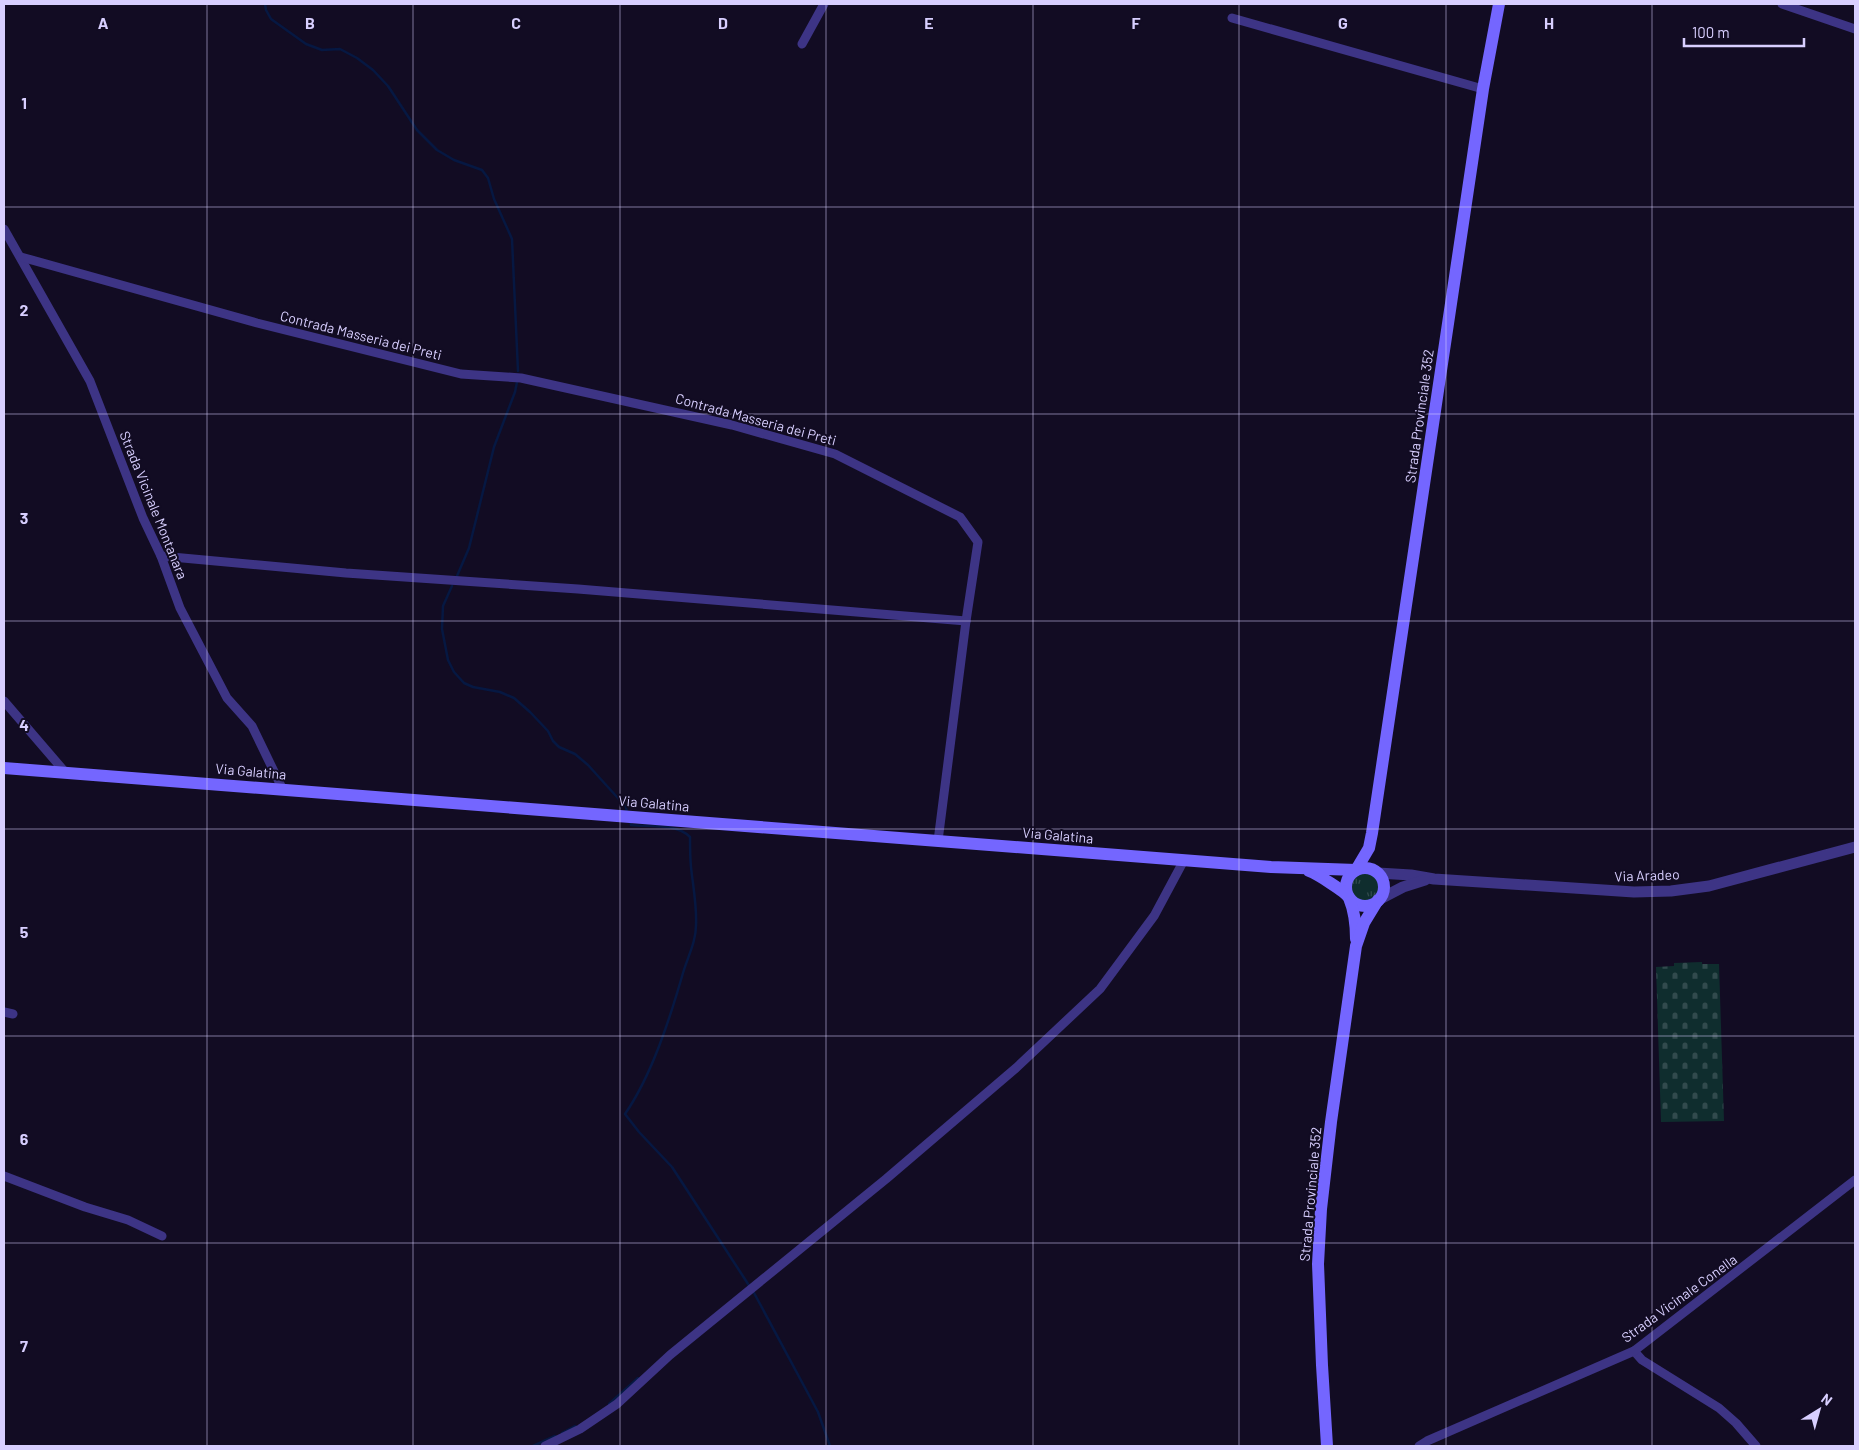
<svg xmlns="http://www.w3.org/2000/svg" width="1859" height="1450" viewBox="0 0 1859 1450" font-family="Barlow,sans-serif">
	<style>
		.grass { fill: url(#grass-tufts) }
		.cemetery { fill: url(#cemetery-stones) }
		.lines { fill: none; stroke-linecap: round; stroke-linejoin: round }
		.stream { stroke: #061842; stroke-width: 2.5 }
		.minor { stroke: #3d3485; stroke-width: 9 }
		.tertiary { stroke: #3d3485; stroke-width: 11 }
		.secondary { stroke: #7466ff; stroke-width: 12 }
		.grid { fill: none; stroke: #d8cfff; stroke-width: 1; stroke-opacity: 0.55 }
		.labels { text-anchor: middle; dominant-baseline: central; stroke-width: 4; stroke-linejoin: round; paint-order: stroke }
		.street-label { font-size: 14px; fill: #d8cfff; stroke: #120c23 }
		.grid-label { font-size: 16px; text-anchor: middle; font-weight: bold; fill: #d8cfff; stroke: #120c23; stroke-width: 4; stroke-linejoin: round; paint-order: stroke }
	</style>
	<defs>
		<pattern id="grass-tufts" width="24" height="20" patternUnits="userSpaceOnUse" patternTransform="scale(1.25)"><rect width="24" height="20" fill="#0f2d2e"/><path d="M3 7l-1-3M5 7V3M7 7l1-3M15 17l-1-3M17 17v-4M19 17l1-3" fill="none" stroke="#314a4d"/></pattern>
		<pattern id="cemetery-stones" width="16" height="16" patternUnits="userSpaceOnUse" patternTransform="scale(1.25)"><rect width="16" height="16" fill="#0f2d2e"/><path d="M2 7V4a2 2 0 0 1 4 0v3zM10 15v-3a2 2 0 0 1 4 0v3z" fill="#314a4d"/></pattern>
	</defs>
	<rect width="100%" height="100%" fill="#120c23"/>
	<circle class="grass" cx="1365" cy="886" r="15"/>
	<path class="cemetery" d="M 1702,962 L 1702,964 L 1719,964 L 1724,1121 L 1661,1122 L 1656,967 L 1674,966 L 1674,963 Z"/>
	<g class="lines">
		<g class="stream">
			<path d="M 265,4 L 266,10 L 271,19 L 306,44 L 322,50 L 340,49 L 357,58 L 373,70 L 388,86 L 417,130 L 437,150 L 454,160 L 482,170 L 488,178 L 494,199 L 512,239 L 518,371"/>
			<path d="M 457,576 L 469,548 L 494,447 L 515,392 L 517,382"/>
			<path d="M 452,586 L 443,606 L 442,629 L 448,660 L 454,672 L 464,683 L 473,687 L 500,692 L 514,698 L 530,712 L 548,731 L 553,741 L 559,747 L 575,754 L 588,765 L 626,807 L 627,813"/>
			<path d="M 630,820 L 631,825 C 649,827 676,823 690,837 C 690,847 690,857 691,867 C 693,886 697,906 696,925 C 696,942 688,956 683,973 C 670,1018 652,1075 625,1114 L 639,1132 L 672,1167 L 750,1287"/>
			<path d="M 753,1291 L 818,1412 L 830,1446"/>
			<path d="M 609,1404 L 638,1378"/>
			<path d="M 562,1433 L 575,1426"/>
			<path d="M 533,1446 L 555,1436"/>
		</g>
		<g class="minor">
			<path d="M 1782,4 L 1855,29"/>
			<path d="M 1232,18 L 1483,89"/>
			<path d="M 802,44 L 824,4"/>
			<path d="M 4,229 L 90,381 L 143,518 L 161,556 L 180,608 L 227,698 L 252,726 L 282,788"/>
			<path d="M 21,257 L 257,323 L 461,374 L 521,378 L 732,425 L 835,454 L 960,517 L 978,542 L 966,621 L 578,589 L 346,573 L 161,556"/>
			<path d="M 4,701 L 65,772"/>
			<path d="M 938,841 L 966,621"/>
			<path d="M 4,1012 L 13,1014"/>
			<path d="M 4,1176 L 85,1207 L 128,1220 L 162,1236"/>
			<path d="M 1634,1351 L 1642,1360 L 1719,1408 L 1736,1423 L 1756,1446"/>
			<path d="M 545,1446 L 580,1429 L 617,1404 L 670,1355 L 886,1179 L 1016,1068 L 1100,989 L 1154,916 L 1184,860"/>
			<path d="M 1419,1446 L 1427,1441 L 1634,1351 L 1855,1180"/>
		</g>
		<g class="tertiary">
			<path d="M 1378,873 L 1411,875 L 1434,879 L 1634,892 L 1671,891 L 1709,886 L 1855,847"/>
			<path d="M 1378,900 L 1403,887 L 1425,880"/>
		</g>
		<g class="secondary">
			<path d="M 4,768 L 1271,867 L 1356,870 L 1369,848 L 1372,833 L 1483,89 L 1499,4"/>
			<circle cx="1365" cy="887" r="19"/>
			<path d="M 1309,871 C 1317,874 1346,892 1349,898 C 1354,910 1356,926 1356,939"/>
			<path d="M 1327,1446 L 1322,1365 L 1318,1264 L 1321,1209 L 1331,1122 L 1356,946 L 1364,923 L 1378,900"/>
		</g>
	</g>
	<path class="grid" d="M 207,4 L 207,1446M 413,4 L 413,1446M 620,4 L 620,1446M 826,4 L 826,1446M 1033,4 L 1033,1446M 1239,4 L 1239,1446M 1446,4 L 1446,1446M 1652,4 L 1652,1446M 4,207 L 1855,207M 4,414 L 1855,414M 4,621 L 1855,621M 4,829 L 1855,829M 4,1036 L 1855,1036M 4,1243 L 1855,1243"/>
	<g class="labels">
		<g class="street-label">
			<text transform="translate(361 335) rotate(14)">Contrada Masseria dei Preti</text>
			<text transform="translate(1419 416) rotate(-82)">Strada Provinciale 352</text>
			<text transform="translate(756 419) rotate(15)">Contrada Masseria dei Preti</text>
			<text transform="translate(154 505) rotate(68)">Strada Vicinale Montanara</text>
			<text transform="translate(251 771) rotate(5)">Via Galatina</text>
			<text transform="translate(654 803) rotate(5)">Via Galatina</text>
			<text transform="translate(1058 835) rotate(5)">Via Galatina</text>
			<text transform="translate(1647 875) rotate(-2)">Via Aradeo</text>
			<text transform="translate(1310 1194) rotate(-85)">Strada Provinciale 352</text>
			<text transform="translate(1679 1298) rotate(-36)">Strada Vicinale Conella</text>
		</g>
	</g>
	<g class="grid-label">
		<text x="103" y="29">A</text>
		<text x="310" y="29">B</text>
		<text x="516" y="29">C</text>
		<text x="723" y="29">D</text>
		<text x="929" y="29">E</text>
		<text x="1136" y="29">F</text>
		<text x="1343" y="29">G</text>
		<text x="1549" y="29">H</text>
		<text x="24" y="109">1</text>
		<text x="24" y="316">2</text>
		<text x="24" y="524">3</text>
		<text x="24" y="731">4</text>
		<text x="24" y="938">5</text>
		<text x="24" y="1145">6</text>
		<text x="24" y="1352">7</text>
	</g>
	<rect width="1859" height="1450" fill="none" stroke="#d8cfff" stroke-width="10"/>
	<g transform="translate(1819 1410) rotate(37)" stroke="#120c23" stroke-width="4" paint-order="stroke">
	<path d="M0-4L9 19L0 12L-9 19Z" fill="#d8cfff"/>
	<text y="-8" font-size="14" font-weight="bold" text-anchor="middle" fill="#d8cfff">N</text>
	</g>
	<path d="M1684 38v8h120v-8" fill="none" stroke="#d8cfff" stroke-width="2.5"/>
	<text x="1692" y="38" font-size="15" fill="#d8cfff" stroke="#120c23" stroke-width="4" paint-order="stroke">100 m</text>
</svg>
